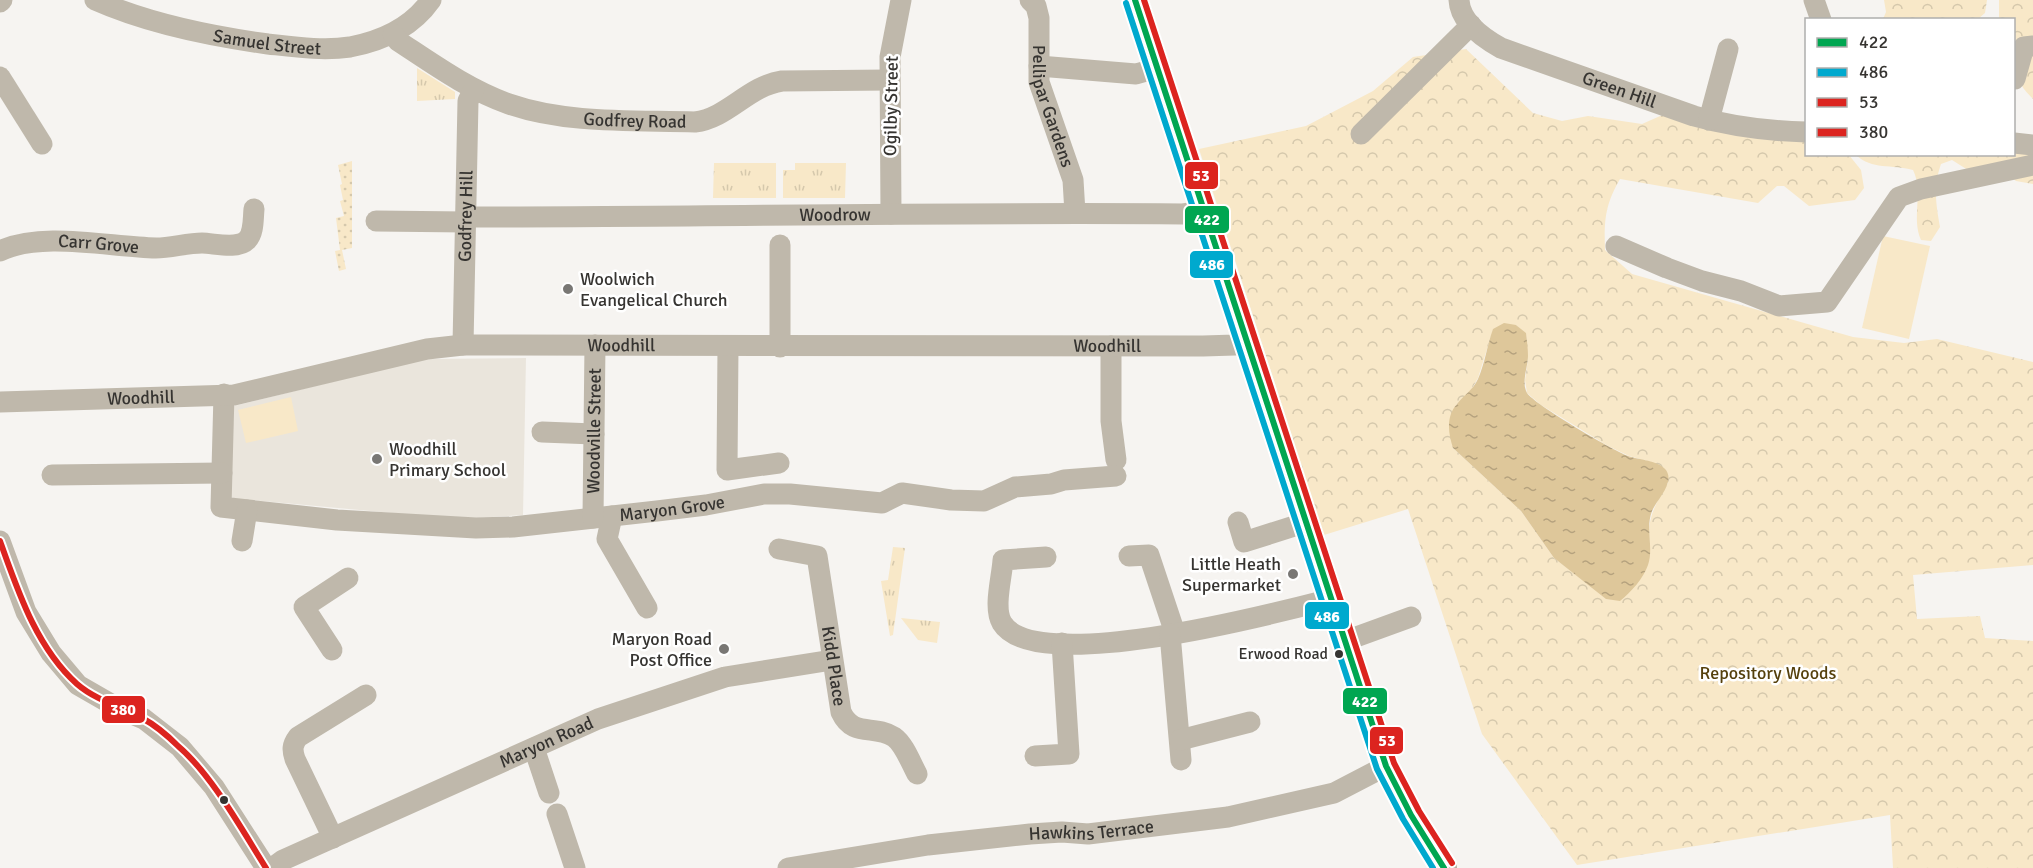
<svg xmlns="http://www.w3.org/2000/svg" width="2033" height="868" viewBox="0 0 2033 868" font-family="Signika,sans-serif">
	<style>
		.built { fill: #eae5dc }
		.grass { fill: url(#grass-tufts) }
		.forest { fill: url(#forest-crowns); fill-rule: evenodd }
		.park { fill: url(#park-dots) }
		.pitch { fill: #f8e8c8 }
		.water { fill: url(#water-ripples) }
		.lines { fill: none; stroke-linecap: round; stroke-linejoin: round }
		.minor { stroke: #bfb8ab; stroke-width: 21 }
		.major { stroke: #b6b0a1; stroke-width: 26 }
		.bus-1-casing { stroke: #fff; stroke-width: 10 }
		.bus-2-casing { stroke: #fff; stroke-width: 10 }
		.bus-3-casing { stroke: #fff; stroke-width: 10 }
		.bus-4-casing { stroke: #fff; stroke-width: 10 }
		.bus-1 { stroke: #00a651; stroke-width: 6 }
		.bus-2 { stroke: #00a9ce; stroke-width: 6 }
		.bus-3 { stroke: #dc241f; stroke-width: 6 }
		.bus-4 { stroke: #dc241f; stroke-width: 6 }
		.poi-dot { fill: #797774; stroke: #fff; stroke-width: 2 }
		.bus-dot { fill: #363431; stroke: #fff; stroke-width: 2 }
		.labels { text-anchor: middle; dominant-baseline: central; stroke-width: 5; stroke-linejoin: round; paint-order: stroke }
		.bus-label { font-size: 16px; fill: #363431; stroke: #fff; text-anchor: end }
		.street-label { font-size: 18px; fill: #363431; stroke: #fff }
		.poi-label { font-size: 18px; fill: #363431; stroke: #fff; text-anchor: start }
		.park-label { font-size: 18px; fill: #55400c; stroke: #fff }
		.line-badge { stroke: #fff; stroke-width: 2 }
		.badge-label { font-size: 16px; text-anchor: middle; font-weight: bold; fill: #fff }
	</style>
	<defs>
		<pattern id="grass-tufts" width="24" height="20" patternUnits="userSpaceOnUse" patternTransform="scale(1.5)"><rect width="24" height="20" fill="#f8e8c8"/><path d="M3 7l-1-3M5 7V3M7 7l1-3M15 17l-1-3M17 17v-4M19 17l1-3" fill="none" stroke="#d5c8ac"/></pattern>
		<pattern id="forest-crowns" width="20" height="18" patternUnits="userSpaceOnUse" patternTransform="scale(1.5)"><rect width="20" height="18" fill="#f8e8c8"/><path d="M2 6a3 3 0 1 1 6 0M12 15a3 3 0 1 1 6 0" fill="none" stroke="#d5c8ac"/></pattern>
		<pattern id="park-dots" width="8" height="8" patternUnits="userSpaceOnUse" patternTransform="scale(1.5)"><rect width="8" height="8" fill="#f8e8c8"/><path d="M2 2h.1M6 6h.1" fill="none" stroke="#d5c8ac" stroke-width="1.8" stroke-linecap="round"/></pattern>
		<pattern id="water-ripples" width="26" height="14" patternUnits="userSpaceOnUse" patternTransform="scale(1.5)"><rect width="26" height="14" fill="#dec79a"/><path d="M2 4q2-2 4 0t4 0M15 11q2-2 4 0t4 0" fill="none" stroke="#b5a27e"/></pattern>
	</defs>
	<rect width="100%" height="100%" fill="#f6f4f1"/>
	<path class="built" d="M 526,358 L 523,515 L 478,518 L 414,515 L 229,498 L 234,406 L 425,359 Z"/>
	<g class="grass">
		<path d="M 417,68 L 455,92 L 455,99 L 417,101 Z"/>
		<path d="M 714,163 L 776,163 L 776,198 L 713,198 Z"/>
		<path d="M 795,163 L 846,163 L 845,198 L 783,198 L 783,170 L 795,170 Z"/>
		<path d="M 893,547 L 905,548 L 893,635 L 890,636 L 881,581 L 888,580 Z"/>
		<path d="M 901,618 L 940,622 L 937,643 L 918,640 Z"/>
	</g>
	<g class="forest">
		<path d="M 1884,0 L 1987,0 L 1985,13 L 1978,19 L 1883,19 L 1886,12 Z"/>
		<path d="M 1999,0 L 2033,0 L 2033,99 C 2024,90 2017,81 2014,68 L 2014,20 L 1999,19 Z"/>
		<path d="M 1466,49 L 1533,113 L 1562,121 L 1588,116 L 1642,124 L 1676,109 L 1806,132 L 1806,154 L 1849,155 L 1861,170 L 1864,188 L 1855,200 L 1809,206 L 1784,186 L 1777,186 L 1758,203 L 1620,179 C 1605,205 1604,220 1605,250 L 1632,274 L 1853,337 L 1904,343 L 1937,339 L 2033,362 L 2033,565 L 1913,575 L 1917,619 L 1980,616 L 1985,638 L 2033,641 L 2033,868 L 1893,868 L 1890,815 L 1577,865 L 1482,734 L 1408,509 L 1324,535 L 1199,149 L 1306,126 L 1373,91 L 1413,57 ZM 1516,325 L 1526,334 L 1528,359 L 1525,380 L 1527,393 L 1541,405 L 1608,446 L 1629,456 L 1651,462 L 1668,483 C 1654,507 1646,519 1650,547 L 1606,598 L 1554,558 L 1521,511 L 1453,448 L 1456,405 L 1471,390 L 1478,378 L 1493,330 Z"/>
		<path d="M 2014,131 L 2015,134 L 2033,145 L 2033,184 L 2016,181 L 2003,171 L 1979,177 L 1952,160 L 1941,164 C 1933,187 1936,203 1940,227 L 1931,241 L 1921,240 C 1911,218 1924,192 1913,170 C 1891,164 1872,170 1856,155 L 2014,154 Z"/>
	</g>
	<path class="park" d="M 352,161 L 352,248 L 342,250 L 346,269 L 339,271 L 335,251 L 340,250 L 336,218 L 344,216 L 340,201 L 343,200 L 340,185 L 342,184 L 338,165 Z"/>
	<g class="pitch">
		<path d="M 1883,236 L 1930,246 L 1909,339 L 1862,328 Z"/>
		<path d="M 291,397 L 298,431 L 246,443 L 238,410 Z"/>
	</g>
	<path class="water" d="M 1504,323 L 1516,325 L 1526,333 C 1527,341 1528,349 1528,356 C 1528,367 1521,382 1527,393 C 1534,404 1612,450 1628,456 C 1639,460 1658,460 1666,470 C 1675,483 1657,499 1652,511 C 1645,529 1654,547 1648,565 C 1643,579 1631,592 1620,601 L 1606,599 L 1554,558 L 1521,511 L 1453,448 C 1448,433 1446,416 1457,404 C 1464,395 1473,390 1478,379 C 1485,363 1487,346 1493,329 Z"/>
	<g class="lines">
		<g class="minor">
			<path id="s1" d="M 95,0 C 149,24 209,36 268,44 C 295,47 323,51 350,47 C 382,41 412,27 431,0"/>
			<path id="s2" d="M 1030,0 L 1036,6 L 1039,18 L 1039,82 L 1073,180 L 1075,213"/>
			<path id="s3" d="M 1459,0 C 1460,22 1483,38 1501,48 L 1694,116 C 1733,127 1766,131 1806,132"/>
			<path d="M 1814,0 L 1821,20"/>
			<path d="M 0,2 L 2,0"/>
			<path id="s4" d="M 393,34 L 398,41 C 433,64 469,90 509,104 C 566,124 635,120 695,122 C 728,118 748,86 782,81 L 889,80"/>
			<path d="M 1039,66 L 1136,74 L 1157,68"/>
			<path d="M 0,77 L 42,144"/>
			<path d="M 2015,79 L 2024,47 L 2033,46"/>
			<path d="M 1709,120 L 1728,49"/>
			<path d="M 1361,134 L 1471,25"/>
			<path d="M 2014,143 L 2033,145"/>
			<path d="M 891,214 L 890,57 L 901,0"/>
			<path id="s5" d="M 466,217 C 705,217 944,212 1183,214 L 1204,211"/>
			<path d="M 376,221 L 466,222"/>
			<path d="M 780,245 L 780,347"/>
			<path d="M 1616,246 L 1667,268 L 1702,281 L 1741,291 L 1779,306 L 1827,302 L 1899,197 L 1921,189 L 2033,165"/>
			<path id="s6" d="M 0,251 C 42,231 109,247 156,248 C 171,248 187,243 202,243 C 214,243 237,250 247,240 C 254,233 253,219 254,209"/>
			<path id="s7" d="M 463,345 L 468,101 L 474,89"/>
			<path d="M 728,346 L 727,470 L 779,463"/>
			<path d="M 1111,346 L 1111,421 L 1116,460"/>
			<path id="s8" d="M 224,394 L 221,507 L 337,520 L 476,528 L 513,527 L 657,511 L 706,505 L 764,494 L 790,494 L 882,503 L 902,493 L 951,500 L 984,501 L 1015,487 L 1051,484 L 1064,480 L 1116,476"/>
			<path id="s9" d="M 0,402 L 234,395 L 427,349 L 463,345 L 1203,346 L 1235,345 L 1248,342"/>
			<path d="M 542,432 L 594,434"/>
			<path d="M 52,475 L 222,473"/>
			<path d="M 612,516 L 607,539 L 647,608"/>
			<path id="s10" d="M 593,518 L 595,345"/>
			<path d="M 1238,522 L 1244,542 L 1307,522"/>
			<path d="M 0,541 L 26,612 L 51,653 L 78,685 L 118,708 L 144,719 L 180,747 L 214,787 L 266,868"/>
			<path d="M 242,541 L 247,510"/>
			<path id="s11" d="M 779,549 L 817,556 L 841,712 C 853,738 874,724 894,737 C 904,744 911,763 917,774"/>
			<path d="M 1129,556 L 1149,555 L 1175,633"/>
			<path d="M 1046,557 L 1003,560 C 1002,577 993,608 1002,623 C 1035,677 1276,613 1331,599"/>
			<path d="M 1170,634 L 1181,760"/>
			<path d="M 1345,641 L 1411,617"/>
			<path d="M 332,650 L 304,607 L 348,578"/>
			<path d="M 1180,740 L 1250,722"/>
			<path d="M 534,748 L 549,793"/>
			<path d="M 1035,756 L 1069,754 L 1062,643"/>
			<path d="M 557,814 L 575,868"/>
			<path d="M 333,838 L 295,759 C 292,750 292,745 298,737 L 366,695"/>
			<path id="s12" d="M 272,868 L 283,860 L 598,719 L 725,677 L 832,660"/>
			<path id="s13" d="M 788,868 L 928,845 L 1030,834 L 1062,832 L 1088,834 L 1228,817 L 1334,793 L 1386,766"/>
		</g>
		<path class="major" d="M 1135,0 L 1386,766 L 1411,815 L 1444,868"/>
		<defs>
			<path id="bus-1" d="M 1135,0 L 1386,766 L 1411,815 L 1444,868"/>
			<path id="bus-2" d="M 1126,3 L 1377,769 L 1403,819 L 1433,868"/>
			<path id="bus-3" d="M 1144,0 L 1394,763 L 1419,811 L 1452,863"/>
			<path id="bus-4" d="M 0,541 C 18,591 36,647 77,684 C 94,699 122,708 142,718 C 155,725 168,736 178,746 C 212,775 242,830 266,868"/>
		</defs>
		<use href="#bus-1" class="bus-1-casing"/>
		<use href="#bus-2" class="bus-2-casing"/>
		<use href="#bus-3" class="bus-3-casing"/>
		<use href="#bus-4" class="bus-4-casing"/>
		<use href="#bus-1" class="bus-1"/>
		<use href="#bus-2" class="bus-2"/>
		<use href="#bus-3" class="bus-3"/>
		<use href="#bus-4" class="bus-4"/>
	</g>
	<g class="poi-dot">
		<circle cx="568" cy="289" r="6"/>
		<circle cx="377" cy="459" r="6"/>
		<circle cx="1293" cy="574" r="6"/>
		<circle cx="724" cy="649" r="6"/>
	</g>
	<g class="bus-dot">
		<circle cx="1339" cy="654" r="5"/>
		<circle cx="224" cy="800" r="5"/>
	</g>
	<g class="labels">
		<g class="bus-label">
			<text x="1328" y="654">Erwood Road</text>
		</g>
		<g class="street-label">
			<text stroke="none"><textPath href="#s1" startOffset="178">Samuel Street</textPath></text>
			<text stroke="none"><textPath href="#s3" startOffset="192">Green Hill</textPath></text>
			<text transform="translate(891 106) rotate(-89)">Ogilby Street</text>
			<text stroke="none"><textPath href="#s2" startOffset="111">Pellipar Gardens</textPath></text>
			<text stroke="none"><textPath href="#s4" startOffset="264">Godfrey Road</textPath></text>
			<text stroke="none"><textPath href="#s5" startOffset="369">Woodrow</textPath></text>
			<text stroke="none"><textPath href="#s7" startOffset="129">Godfrey Hill</textPath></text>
			<text stroke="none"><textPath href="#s6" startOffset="100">Carr Grove</textPath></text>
			<text stroke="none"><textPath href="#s9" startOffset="627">Woodhill</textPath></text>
			<text stroke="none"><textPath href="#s9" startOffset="1113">Woodhill</textPath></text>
			<text stroke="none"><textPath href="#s9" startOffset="141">Woodhill</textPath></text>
			<text stroke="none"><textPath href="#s10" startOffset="87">Woodville Street</textPath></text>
			<text stroke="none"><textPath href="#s8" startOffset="566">Maryon Grove</textPath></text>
			<text stroke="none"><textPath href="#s11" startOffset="150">Kidd Place</textPath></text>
			<text stroke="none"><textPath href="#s12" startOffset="302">Maryon Road</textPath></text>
			<text stroke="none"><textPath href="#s13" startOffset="306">Hawkins Terrace</textPath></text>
		</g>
		<g class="poi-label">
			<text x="580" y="279">Woolwich<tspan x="580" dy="21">Evangelical Church</tspan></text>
			<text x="389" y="449">Woodhill<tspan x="389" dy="21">Primary School</tspan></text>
			<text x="1281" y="564" text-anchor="end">Little Heath<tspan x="1281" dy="21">Supermarket</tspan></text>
			<text x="712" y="639" text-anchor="end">Maryon Road<tspan x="712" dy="21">Post Office</tspan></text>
		</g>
		<g class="park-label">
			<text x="1768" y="673">Repository Woods</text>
		</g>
	</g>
	<g class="line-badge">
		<rect x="1184" y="161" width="35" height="29" rx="6" fill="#dc241f"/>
		<rect x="1184" y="205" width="46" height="29" rx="6" fill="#00a651"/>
		<rect x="1189" y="250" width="45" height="29" rx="6" fill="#00a9ce"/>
		<rect x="1304" y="601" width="46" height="29" rx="6" fill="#00a9ce"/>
		<rect x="1342" y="687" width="46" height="28" rx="6" fill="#00a651"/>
		<rect x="101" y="695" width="45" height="29" rx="6" fill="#dc241f"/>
		<rect x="1369" y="726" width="35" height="29" rx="6" fill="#dc241f"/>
	</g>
	<g class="badge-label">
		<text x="1201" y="181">53</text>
		<text x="1207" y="225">422</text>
		<text x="1212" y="270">486</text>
		<text x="1327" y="622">486</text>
		<text x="1365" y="707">422</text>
		<text x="123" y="715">380</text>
		<text x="1387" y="746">53</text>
	</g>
	<rect x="1805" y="18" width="210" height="138" fill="#ffffff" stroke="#afaead" stroke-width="1.5"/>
	<rect x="1817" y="38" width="30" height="9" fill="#00a651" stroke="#afaead" stroke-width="1.5"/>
	<text x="1859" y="48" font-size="18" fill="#363431">422</text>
	<rect x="1817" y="68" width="30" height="9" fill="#00a9ce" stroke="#afaead" stroke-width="1.5"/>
	<text x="1859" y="78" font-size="18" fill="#363431">486</text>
	<rect x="1817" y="98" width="30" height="9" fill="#dc241f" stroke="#afaead" stroke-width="1.5"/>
	<text x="1859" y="108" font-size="18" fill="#363431">53</text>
	<rect x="1817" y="128" width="30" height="9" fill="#dc241f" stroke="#afaead" stroke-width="1.5"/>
	<text x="1859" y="138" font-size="18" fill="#363431">380</text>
</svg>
